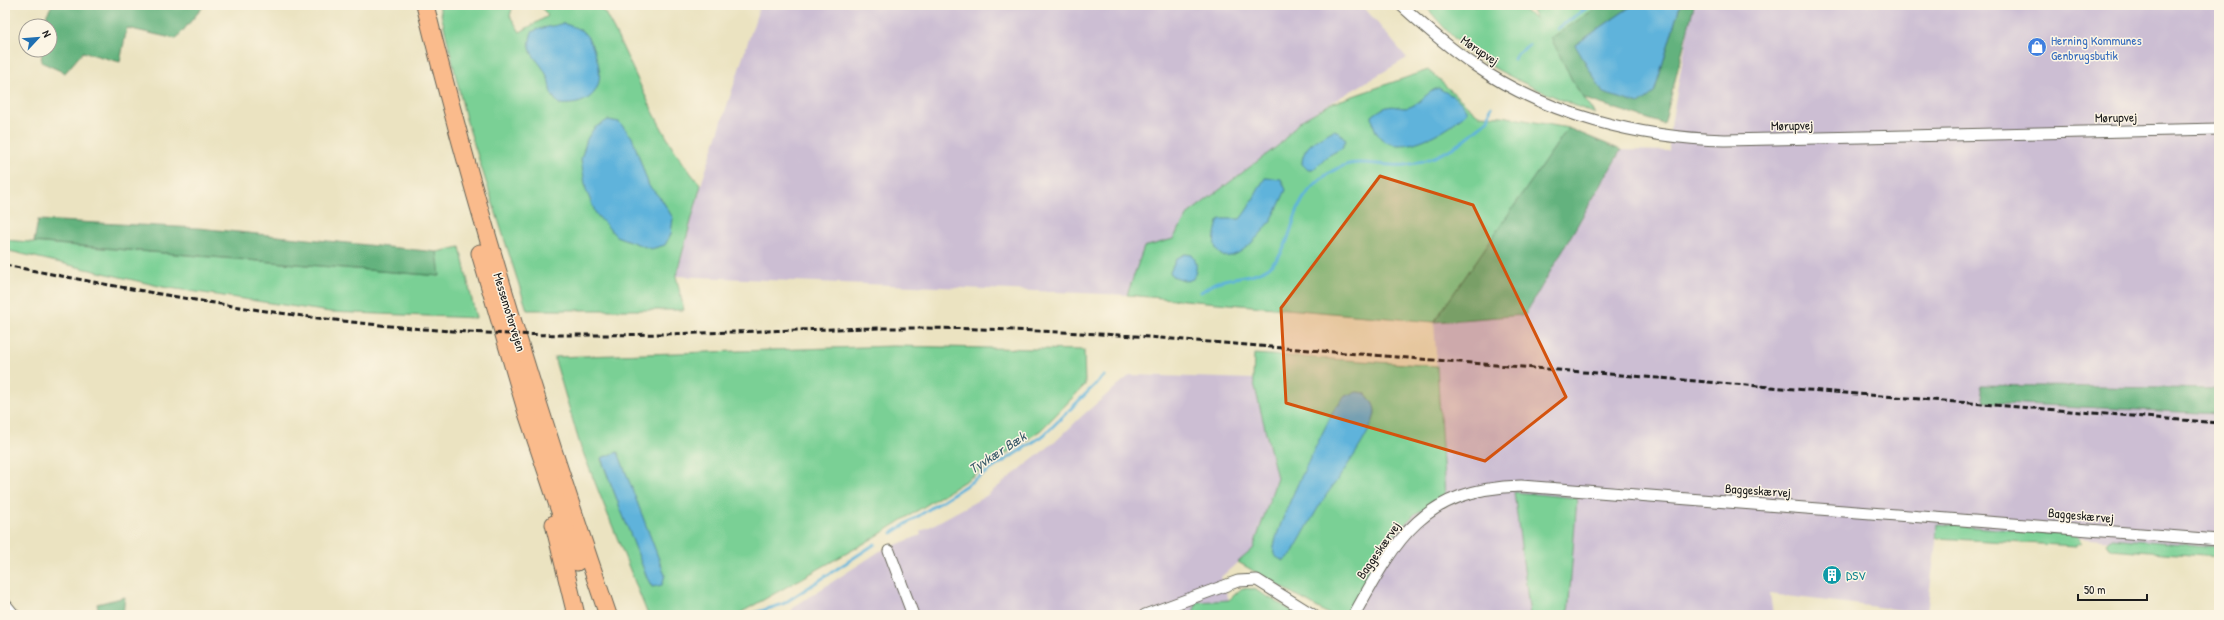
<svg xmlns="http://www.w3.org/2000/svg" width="2224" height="620" viewBox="0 0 2224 620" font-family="'Patrick Hand',sans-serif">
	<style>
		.industrial { fill: #ccbed3 }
		.green { fill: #7ad095; stroke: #4b7658; fill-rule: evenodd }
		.forest { fill: #63b27e; stroke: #40674d }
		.water { fill: #5fb3db; stroke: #3e687c }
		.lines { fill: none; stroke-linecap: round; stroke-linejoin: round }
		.stream { stroke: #5fb3db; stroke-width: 3 }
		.minor-casing { stroke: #646256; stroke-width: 13 }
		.highway-casing { stroke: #646256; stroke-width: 19 }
		.minor { stroke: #fff; stroke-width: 11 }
		.highway { stroke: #fabb8c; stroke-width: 17 }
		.rail { stroke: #1c1c1c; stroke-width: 3; stroke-dasharray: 6 3; stroke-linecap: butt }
		.marked { fill: #d4530e; fill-opacity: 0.2; stroke: #d4530e; stroke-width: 3; stroke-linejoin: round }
		.labels { text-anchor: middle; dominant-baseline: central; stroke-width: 3; stroke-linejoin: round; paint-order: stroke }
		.shop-label { font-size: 13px; fill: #366cbe; stroke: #fcf5e5; text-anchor: start }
		.street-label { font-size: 13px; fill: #1c1c1c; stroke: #fcf5e5 }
		.culture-label { font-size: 13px; fill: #0d838f; stroke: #fcf5e5; text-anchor: start }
		.water-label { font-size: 14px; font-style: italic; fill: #375868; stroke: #fcf5e5 }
	</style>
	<rect width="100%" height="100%" fill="#fcf5e5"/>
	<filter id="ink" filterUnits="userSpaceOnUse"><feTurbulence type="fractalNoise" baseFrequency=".025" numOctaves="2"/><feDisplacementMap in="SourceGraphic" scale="8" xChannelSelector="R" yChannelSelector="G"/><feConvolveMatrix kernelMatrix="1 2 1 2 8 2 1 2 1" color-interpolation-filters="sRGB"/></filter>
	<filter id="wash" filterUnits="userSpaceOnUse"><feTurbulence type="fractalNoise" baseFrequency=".012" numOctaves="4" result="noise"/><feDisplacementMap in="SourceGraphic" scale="16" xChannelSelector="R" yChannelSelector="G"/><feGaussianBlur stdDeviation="0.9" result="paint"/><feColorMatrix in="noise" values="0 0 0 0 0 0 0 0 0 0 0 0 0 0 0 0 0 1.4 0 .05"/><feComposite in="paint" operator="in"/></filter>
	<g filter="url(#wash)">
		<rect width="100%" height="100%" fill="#ebe3c1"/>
		<g class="industrial">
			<path d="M 760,5 L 1362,5 L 1407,58 L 1300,121 L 1279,145 L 1189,213 L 1173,239 L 1144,247 L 1127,295 L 676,276 L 701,185 Z"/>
			<path d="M 1694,5 L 2219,5 L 2219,550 L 1938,526 L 1927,613 L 1770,594 L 1773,615 L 1352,615 L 1390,539 L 1415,514 L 1445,496 L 1434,322 L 1525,315 L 1621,150 L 1669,151 L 1669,136 L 1692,8 Z"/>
			<path d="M 1130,375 L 1253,379 L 1277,478 L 1253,549 L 1221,577 L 1229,600 L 1223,615 L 788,615 L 795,606 L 880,551 L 921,535 L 920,532 L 986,496 L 1056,441 L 1083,415 Z"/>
		</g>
		<g class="green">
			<path d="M 439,5 L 513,5 L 510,16 L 520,32 L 548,16 L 540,5 L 596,5 L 605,13 C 637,70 657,137 701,185 L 676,276 L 684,310 L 527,310 L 466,119 Z"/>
			<path d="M 1425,5 L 1517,5 L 1537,20 L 1529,5 L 1601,5 L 1552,38 L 1574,84 L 1595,114 C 1558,98 1519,83 1484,62 C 1464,51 1439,23 1425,5 Z"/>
			<path d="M 1428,70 L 1478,115 L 1502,116 L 1568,128 L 1434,322 L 1127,295 L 1144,247 L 1173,239 L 1189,213 L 1279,145 L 1300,121 L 1330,104 Z"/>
			<path d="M 5,240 L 439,276 L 437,252 L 460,247 L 476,318 L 330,312 L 163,287 L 5,250 Z"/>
			<path d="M 893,346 L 1084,350 L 1085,385 L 1041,430 L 973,476 L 872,539 L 740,613 L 741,615 L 648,615 L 580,445 L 554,357 ZM 618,452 L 652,587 L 601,459 Z"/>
			<path d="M 1254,354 L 1437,366 L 1445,496 L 1415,514 L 1390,539 L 1348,615 L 1330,615 L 1238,562 L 1253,549 L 1277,478 L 1253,379 Z"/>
			<path d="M 1514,492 L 1577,498 L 1568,615 L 1530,615 Z"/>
			<path d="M 1937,524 L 2072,535 L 2077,536 L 2081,543 L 2076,546 L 1936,538 Z"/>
			<path d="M 2111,538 L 2219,547 L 2219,557 L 2110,549 L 2106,543 Z"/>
			<path d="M 1242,588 L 1254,589 L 1300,615 L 1192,615 L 1197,602 L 1229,600 Z"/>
		</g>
		<g class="forest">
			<path d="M 52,5 L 202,5 L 202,8 L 176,39 L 127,28 L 120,62 L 83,52 L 65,73 L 41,62 L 42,50 L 50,50 L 50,26 L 45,26 L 47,14 Z"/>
			<path d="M 1601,5 L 1633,5 L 1575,45 L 1654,93 L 1680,5 L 1694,5 L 1664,124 L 1585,99 L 1574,84 L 1551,38 Z"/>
			<path d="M 1568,128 L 1621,150 L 1525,315 L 1434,322 Z"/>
			<path d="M 38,220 L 198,228 L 437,252 L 440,276 L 34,242 Z"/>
			<path d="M 1980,385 L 2219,389 L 2219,414 L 1984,402 Z"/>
			<path d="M 125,597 L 123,615 L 99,615 L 97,604 Z"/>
		</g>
		<g class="water">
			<path d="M 1633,5 L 1680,5 L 1654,93 L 1639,104 L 1603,93 L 1575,45 Z"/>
			<path d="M 563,23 C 569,26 577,27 583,32 C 590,38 593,48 596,56 C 607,87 592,107 559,104 C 545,89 553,88 546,74 C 538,57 524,55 532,32 C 542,26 552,28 563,23 Z"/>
			<path d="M 1438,88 C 1450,95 1461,98 1467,112 C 1444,135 1377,171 1372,116 C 1395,97 1398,113 1412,106 C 1421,102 1427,92 1438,88 Z"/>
			<path d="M 608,120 L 619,122 L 632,137 L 649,186 L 662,200 L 673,218 L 671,234 L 665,245 L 651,249 L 616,236 L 596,214 L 586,190 L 581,159 L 587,139 L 594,128 Z"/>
			<path d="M 1334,130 L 1339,132 L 1346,140 L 1342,148 L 1326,157 L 1313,170 L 1308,170 L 1302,164 C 1302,145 1319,138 1334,130 Z"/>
			<path d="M 1265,178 L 1281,179 L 1286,190 C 1280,202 1275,216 1267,226 C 1259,236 1234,265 1220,254 C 1211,247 1215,232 1218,222 L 1220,219 L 1240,219 C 1251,206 1256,192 1265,178 Z"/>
			<path d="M 1185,254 L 1192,255 C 1198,263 1197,270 1193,279 L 1187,281 L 1172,276 L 1170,272 L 1177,258 Z"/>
			<path d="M 1357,392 L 1365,393 C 1369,398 1375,404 1375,412 C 1374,430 1339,478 1327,494 C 1314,513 1303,535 1291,555 L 1284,561 C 1280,559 1276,558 1274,554 C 1268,538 1325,428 1335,408 L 1345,396 Z"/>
			<path d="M 618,452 L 665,575 L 662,585 L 652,587 L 647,578 L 601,458 Z"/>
		</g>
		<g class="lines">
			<g class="stream">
				<path d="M 1557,29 L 1591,5"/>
				<path d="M 1514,59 L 1518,53 L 1529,45"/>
				<path d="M 1201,292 C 1206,289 1211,284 1217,282 C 1233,276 1254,278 1269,267 C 1286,254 1289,233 1296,214 C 1303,193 1322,174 1343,166 C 1359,159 1386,167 1405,165 C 1433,161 1457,148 1477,129 C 1481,126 1486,122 1488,119 C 1490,115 1490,110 1491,107"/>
				<path d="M 892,533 L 1044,435 L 1104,376"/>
				<path d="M 748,615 L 783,604 L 875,544"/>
			</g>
		</g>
	</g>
	<g filter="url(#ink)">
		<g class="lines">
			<defs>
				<g id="minor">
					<path d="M 1401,5 C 1425,27 1449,48 1476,66 C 1547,115 1640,138 1725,140 L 2219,129"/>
					<path d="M 889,551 L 913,615"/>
					<path d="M 5,604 L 14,615"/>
					<path d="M 1145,615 L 1238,581 L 1257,580 L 1313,615"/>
					<path d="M 1354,615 C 1397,537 1423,489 1521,486 L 2219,540"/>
				</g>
				<g id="highway">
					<path d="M 425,5 C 476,211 539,414 608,615"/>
					<path d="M 480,253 L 527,413 L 577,562"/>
					<path d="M 554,524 L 576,615"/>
				</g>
			</defs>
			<use href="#minor" class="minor-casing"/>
			<use href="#highway" class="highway-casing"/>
			<use href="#minor" class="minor"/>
			<use href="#highway" class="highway"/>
			<path class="rail" d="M 5,265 C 158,295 312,323 468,332 C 589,339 711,332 833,329 C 933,326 1034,330 1135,336 L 2219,423"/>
		</g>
	</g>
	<path class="marked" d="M 1380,176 L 1473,205 L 1566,397 L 1485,461 L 1286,403 L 1281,308 Z"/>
	<defs>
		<symbol id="shop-disc" viewBox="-11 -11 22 22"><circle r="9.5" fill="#3f7fe0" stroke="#fcf5e5"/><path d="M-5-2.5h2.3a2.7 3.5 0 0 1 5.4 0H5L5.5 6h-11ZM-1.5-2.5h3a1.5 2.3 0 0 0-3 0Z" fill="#fff"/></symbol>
		<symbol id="building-disc" viewBox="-11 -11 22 22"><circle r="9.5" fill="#0f9aa8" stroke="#fcf5e5"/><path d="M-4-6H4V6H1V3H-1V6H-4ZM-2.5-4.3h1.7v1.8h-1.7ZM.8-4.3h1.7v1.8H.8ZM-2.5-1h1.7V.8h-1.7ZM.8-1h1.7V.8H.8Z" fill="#fff"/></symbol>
	</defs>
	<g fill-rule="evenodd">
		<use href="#shop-disc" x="2026" y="36" width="22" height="22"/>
		<use href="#building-disc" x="1821" y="564" width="22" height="22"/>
	</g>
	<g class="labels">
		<g class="shop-label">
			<text x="2051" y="40">Herning Kommunes<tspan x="2051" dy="15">Genbrugsbutik</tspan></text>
		</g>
		<g class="street-label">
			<text transform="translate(1480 50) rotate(34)">Mørupvej</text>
			<text transform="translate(2116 117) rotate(-1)">Mørupvej</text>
			<text transform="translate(1792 125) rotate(-1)">Mørupvej</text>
			<text transform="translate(510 312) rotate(73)">Messemotorvejen</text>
			<text transform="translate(1758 490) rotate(4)">Baggeskærvej</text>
			<text transform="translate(2081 515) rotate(5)">Baggeskærvej</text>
			<text transform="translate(1378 550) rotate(-55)">Baggeskærvej</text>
		</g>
		<g class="culture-label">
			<text x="1846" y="575">DSV</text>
		</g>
		<g class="water-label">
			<text transform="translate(997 452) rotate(-33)">Tyvkær Bæk</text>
		</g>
	</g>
	<rect width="2224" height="620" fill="none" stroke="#fcf5e5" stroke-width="20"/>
	<g transform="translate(38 38) rotate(64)"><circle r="19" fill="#fcf5e5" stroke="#a29e95"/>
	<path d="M0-3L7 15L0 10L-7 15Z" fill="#1f6fb2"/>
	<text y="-6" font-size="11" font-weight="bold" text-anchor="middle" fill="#1c1c1c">N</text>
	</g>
	<path d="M2078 594v6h69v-6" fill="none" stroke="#1c1c1c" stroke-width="2"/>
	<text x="2084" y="594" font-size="12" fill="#1c1c1c" stroke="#fcf5e5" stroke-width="3" paint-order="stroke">50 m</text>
</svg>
